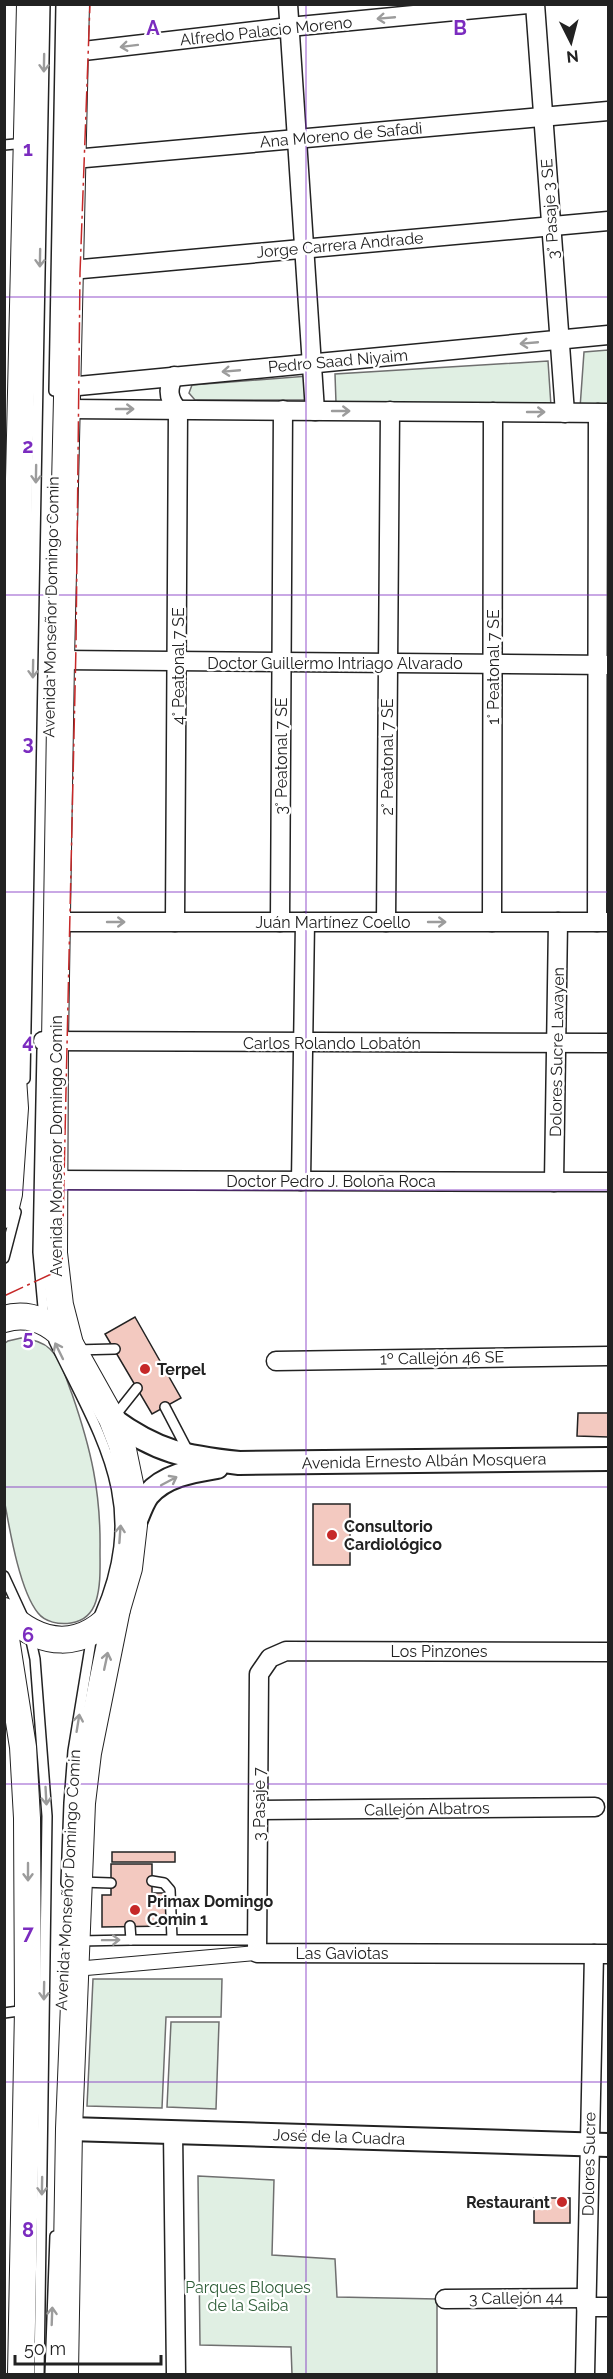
<svg xmlns="http://www.w3.org/2000/svg" width="613" height="2379" viewBox="0 0 613 2379" font-family="Raleway,sans-serif">
	<style>
		.green { fill: #e0efe3; stroke: #6f6f6f; stroke-width: 1.5 }
		.building { fill: #f3c9c0; stroke: #222; stroke-width: 1.5 }
		.lines { fill: none; stroke-linecap: round; stroke-linejoin: round }
		.service-casing { stroke: #222; stroke-width: 12 }
		.pedestrian-casing { stroke: #222; stroke-width: 16 }
		.minor-casing { stroke: #222; stroke-width: 21 }
		.tertiary-casing { stroke: #222; stroke-width: 26 }
		.secondary-casing { stroke: #222; stroke-width: 28 }
		.service { stroke: #fff; stroke-width: 9 }
		.pedestrian { stroke: #fff; stroke-width: 14 }
		.minor { stroke: #fff; stroke-width: 18 }
		.tertiary { stroke: #fff; stroke-width: 22 }
		.secondary { stroke: #fff; stroke-width: 26 }
		.power { stroke: #c62828; stroke-width: 1.5; stroke-dasharray: 21 4.5 3 4.5; stroke-linecap: butt }
		.oneway { stroke: #9c9c9c }
		.grid { fill: none; stroke: #7b2cbf; stroke-width: 1.5; stroke-opacity: 0.55 }
		.poi-dot { fill: #c62828; stroke: #fff; stroke-width: 2 }
		.labels { text-anchor: middle; dominant-baseline: central; stroke-width: 4.5; stroke-linejoin: round; paint-order: stroke }
		.street-label { font-size: 16px; fill: #222; stroke: #fff }
		.poi-label { font-size: 16px; font-weight: bold; fill: #222; stroke: #fff; text-anchor: start }
		.park-label { font-size: 16px; fill: #2f5e38; stroke: #fff }
		.grid-label { font-size: 20px; text-anchor: middle; font-weight: bold; fill: #7b2cbf; stroke: #fff; stroke-width: 4.5; stroke-linejoin: round; paint-order: stroke }
	</style>
	<rect width="100%" height="100%" fill="#fff"/>
	<g class="green">
		<path d="M 608,350 L 608,408 L 580,408 L 584,352 Z"/>
		<path d="M 548,361 L 551,406 L 336,403 L 335,374 Z"/>
		<path d="M 308,376 L 308,400 L 195,400 L 189,393 L 192,385 Z"/>
		<path d="M 21,1338 C 31,1339 43,1342 50,1349 C 62,1361 66,1379 72,1394 C 91,1449 101,1492 100,1551 C 100,1567 101,1585 96,1601 C 92,1614 84,1621 71,1623 C 59,1625 45,1622 38,1613 C 20,1591 10,1532 5,1504 L 4,1344 L 8,1341 Z"/>
		<path d="M 93,1979 L 222,1979 L 221,2017 L 166,2017 L 162,2108 L 87,2106 Z"/>
		<path d="M 171,2022 L 219,2022 L 216,2109 L 167,2107 Z"/>
		<path d="M 198,2176 L 274,2180 L 272,2255 L 335,2259 L 337,2297 L 437,2299 L 437,2374 L 292,2374 L 291,2347 L 200,2345 Z"/>
	</g>
	<g class="building">
		<path d="M 135,1317 L 181,1398 L 152,1414 L 105,1334 Z"/>
		<path d="M 578,1413 L 608,1413 L 608,1437 L 577,1436 Z"/>
		<rect x="313" y="1504" width="37" height="61"/>
		<rect x="112" y="1852" width="63" height="10"/>
		<path d="M 111,1864 L 152,1864 L 152,1893 L 169,1893 L 169,1926 L 102,1927 L 102,1895 L 111,1895 Z"/>
		<rect x="534" y="2198" width="36" height="25"/>
	</g>
	<g class="lines">
		<defs>
			<g id="service">
				<path d="M 4,145 L 26,143"/>
				<path d="M 54,391 L 61,4"/>
				<path d="M 42,1050 L 38,1252 L 44,1318"/>
				<path d="M 25,1079 L 45,4"/>
				<path d="M 4,1258 L 16,1212"/>
				<path d="M 54,1341 C 101,1439 148,1503 100,1614"/>
				<path d="M 75,1350 L 115,1349"/>
				<path d="M 165,1407 L 189,1453"/>
				<path d="M 114,1417 L 137,1388"/>
				<path d="M 4,1576 L 22,1615"/>
				<path d="M 30,1636 L 35,1659 L 47,1816 L 39,2374"/>
				<path d="M 152,1881 L 164,1883 L 170,1890 L 172,1939"/>
				<path d="M 81,1882 L 111,1883"/>
				<path d="M 66,1883 L 69,1803 L 73,1751 L 92,1635"/>
				<path d="M 131,1940 L 257,1940"/>
				<path d="M 79,1941 L 131,1940 L 130,1926"/>
				<path d="M 4,2013 L 26,2010"/>
				<path d="M 50,2374 L 55,2236"/>
			</g>
			<path id="pedestrian" d="M 75,1969 L 257,1953"/>
			<g id="minor">
				<path d="M 288,4 L 315,411"/>
				<path d="M 535,4 L 565,413"/>
				<path d="M 75,52 L 289,27 L 528,4"/>
				<path d="M 74,159 L 608,111"/>
				<path d="M 71,270 L 608,221"/>
				<path d="M 174,376 C 167,389 168,399 178,410 L 175,922"/>
				<path d="M 68,387 L 608,335"/>
				<path d="M 67,409 L 608,413"/>
				<path d="M 61,660 L 608,665"/>
				<path d="M 58,922 L 608,922"/>
				<path d="M 280,922 L 283,410"/>
				<path d="M 386,922 L 390,411"/>
				<path d="M 492,922 L 493,412"/>
				<path d="M 597,922 L 598,413"/>
				<path d="M 43,1041 L 608,1043"/>
				<path d="M 54,1180 L 608,1182"/>
				<path d="M 301,1181 L 305,922"/>
				<path d="M 554,1182 L 558,922"/>
				<path d="M 276,1361 L 608,1356"/>
				<path d="M 608,1652 L 286,1651 L 270,1658 L 259,1674 L 257,1953 L 608,1954"/>
				<path d="M 259,1810 L 595,1807"/>
				<path d="M 173,2132 L 176,2374"/>
				<path d="M 445,2299 L 586,2298"/>
				<path d="M 586,2307 L 608,2307"/>
				<path d="M 585,2374 L 594,1954"/>
			</g>
			<g id="tertiary">
				<path d="M 112,1419 C 157,1452 185,1457 239,1463 L 608,1459"/>
				<path d="M 134,1525 C 138,1516 142,1503 148,1495 C 165,1475 193,1471 217,1467"/>
				<path d="M 69,2129 L 608,2145"/>
			</g>
			<g id="secondary">
				<path d="M 4,1215 L 9,1194 L 15,1108 L 12,1063 L 17,822 L 19,479 L 30,4"/>
				<path d="M 4,1319 C 31,1311 54,1324 70,1344"/>
				<path d="M 4,1611 C 41,1648 83,1651 117,1609"/>
				<path d="M 4,1626 L 23,1747 L 27,1818 L 28,2009 L 21,2374"/>
				<path d="M 65,2374 L 69,2129 L 82,1803 L 88,1753 L 117,1609 L 129,1568 L 134,1525 L 133,1498 L 122,1445 L 112,1419 L 70,1344 L 60,1305 L 54,1253 L 55,1042 L 61,660 L 76,4"/>
			</g>
		</defs>
		<use href="#service" class="service-casing"/>
		<use href="#pedestrian" class="pedestrian-casing"/>
		<use href="#minor" class="minor-casing"/>
		<use href="#tertiary" class="tertiary-casing"/>
		<use href="#secondary" class="secondary-casing"/>
		<use href="#service" class="service"/>
		<use href="#pedestrian" class="pedestrian"/>
		<use href="#minor" class="minor"/>
		<use href="#tertiary" class="tertiary"/>
		<use href="#secondary" class="secondary"/>
		<path class="power" d="M 4,1296 L 62,1269 L 76,646 L 80,273 L 90,4"/>
	</g>
	<defs><path id="oneway-shaft" d="M-6 0H5M1.5-3L5.5 0L1.5 3" fill="none" stroke-width="1.6" stroke-linecap="round" stroke-linejoin="round" transform="scale(1.5)"/></defs>
	<g class="oneway">
		<use href="#oneway-shaft" transform="translate(386 18) rotate(175)"/>
		<use href="#oneway-shaft" transform="translate(129 46) rotate(173)"/>
		<use href="#oneway-shaft" transform="translate(44 63) rotate(91)"/>
		<use href="#oneway-shaft" transform="translate(40 258) rotate(91)"/>
		<use href="#oneway-shaft" transform="translate(529 343) rotate(175)"/>
		<use href="#oneway-shaft" transform="translate(231 371) rotate(175)"/>
		<use href="#oneway-shaft" transform="translate(125 409)"/>
		<use href="#oneway-shaft" transform="translate(341 411)"/>
		<use href="#oneway-shaft" transform="translate(536 412)"/>
		<use href="#oneway-shaft" transform="translate(36 474) rotate(91)"/>
		<use href="#oneway-shaft" transform="translate(33 669) rotate(91)"/>
		<use href="#oneway-shaft" transform="translate(116 922)"/>
		<use href="#oneway-shaft" transform="translate(437 922)"/>
		<use href="#oneway-shaft" transform="translate(59 1351) rotate(-116)"/>
		<use href="#oneway-shaft" transform="translate(169 1481) rotate(-28)"/>
		<use href="#oneway-shaft" transform="translate(120 1534) rotate(-86)"/>
		<use href="#oneway-shaft" transform="translate(106 1661) rotate(-78)"/>
		<use href="#oneway-shaft" transform="translate(78 1723) rotate(-81)"/>
		<use href="#oneway-shaft" transform="translate(46 1796) rotate(87)"/>
		<use href="#oneway-shaft" transform="translate(28 1872) rotate(90)"/>
		<use href="#oneway-shaft" transform="translate(111 1940) rotate(-1)"/>
		<use href="#oneway-shaft" transform="translate(44 1991) rotate(91)"/>
		<use href="#oneway-shaft" transform="translate(42 2186) rotate(91)"/>
		<use href="#oneway-shaft" transform="translate(52 2316) rotate(-88)"/>
	</g>
	<path class="grid" d="M 306,4 L 306,2374M 4,297 L 608,297M 4,595 L 608,595M 4,892 L 608,892M 4,1190 L 608,1190M 4,1487 L 608,1487M 4,1784 L 608,1784M 4,2082 L 608,2082"/>
	<g class="poi-dot">
		<circle cx="145" cy="1369" r="6"/>
		<circle cx="332" cy="1535" r="6"/>
		<circle cx="135" cy="1910" r="6"/>
		<circle cx="562" cy="2202" r="6"/>
	</g>
	<g class="labels">
		<g class="street-label">
			<text transform="translate(266 31) rotate(-6)">Alfredo Palacio Moreno</text>
			<text transform="translate(341 135) rotate(-5)">Ana Moreno de Safadi</text>
			<text transform="translate(550 209) rotate(-94)">3° Pasaje 3 SE</text>
			<text transform="translate(340 245) rotate(-5)">Jorge Carrera Andrade</text>
			<text transform="translate(338 361) rotate(-5)">Pedro Saad Niyaim</text>
			<text transform="translate(51 607) rotate(-89)">Avenida Monseñor Domingo Comin</text>
			<text x="335" y="663">Doctor Guillermo Intriago Alvarado</text>
			<text transform="translate(178 666) rotate(-90)">4° Peatonal 7 SE</text>
			<text transform="translate(493 667) rotate(-90)">1° Peatonal 7 SE</text>
			<text transform="translate(281 756) rotate(-90)">3° Peatonal 7 SE</text>
			<text transform="translate(387 757) rotate(-90)">2° Peatonal 7 SE</text>
			<text x="333" y="922">Juán Martínez Coello</text>
			<text x="332" y="1043">Carlos Rolando Lobatón</text>
			<text transform="translate(557 1052) rotate(-89)">Dolores Sucre Lavayen</text>
			<text transform="translate(56 1146) rotate(-90)">Avenida Monseñor Domingo Comin</text>
			<text x="331" y="1181">Doctor Pedro J. Boloña Roca</text>
			<text transform="translate(442 1358) rotate(-1)">1º Callejón 46 SE</text>
			<text transform="translate(424 1461) rotate(-1)">Avenida Ernesto Albán Mosquera</text>
			<text x="439" y="1651">Los Pinzones</text>
			<text transform="translate(259 1804) rotate(-90)">3 Pasaje 7</text>
			<text transform="translate(427 1809) rotate(-1)">Callejón Albatros</text>
			<text transform="translate(68 1880) rotate(-87)">Avenida Monseñor Domingo Comin</text>
			<text x="342" y="1953">Las Gaviotas</text>
			<text transform="translate(339 2137) rotate(2)">José de la Cuadra</text>
			<text transform="translate(589 2164) rotate(-89)">Dolores Sucre</text>
			<text transform="translate(516 2298) rotate(-1)">3 Callejón 44</text>
		</g>
		<g class="poi-label">
			<text x="157" y="1369">Terpel</text>
			<text x="344" y="1526">Consultorio<tspan x="344" dy="18">Cardiológico</tspan></text>
			<text x="147" y="1901">Primax Domingo<tspan x="147" dy="18">Comin 1</tspan></text>
			<text x="550" y="2202" text-anchor="end">Restaurant</text>
		</g>
		<g class="park-label">
			<text x="248" y="2287">Parques Bloques<tspan x="248" dy="18">de la Saiba</tspan></text>
		</g>
	</g>
	<g class="grid-label">
		<text x="153" y="35">A</text>
		<text x="460" y="35">B</text>
		<text x="28" y="156">1</text>
		<text x="28" y="453">2</text>
		<text x="28" y="750">3</text>
		<text x="28" y="1048">4</text>
		<text x="28" y="1345">5</text>
		<text x="28" y="1642">6</text>
		<text x="28" y="1940">7</text>
		<text x="28" y="2237">8</text>
	</g>
	<rect width="613" height="2379" fill="none" stroke="#222222" stroke-width="12"/>
	<g transform="translate(571 42) rotate(174)" stroke="#ffffff" stroke-width="4.5" paint-order="stroke">
	<path d="M0-4.5L10 22L0 15L-10 22Z" fill="#222222"/>
	<text y="-9" font-size="16" font-weight="bold" text-anchor="middle" fill="#222222">N</text>
	</g>
	<path d="M15 2355v9h146v-9" fill="none" stroke="#222222" stroke-width="3"/>
	<text x="24" y="2355" font-size="18" fill="#222222" stroke="#ffffff" stroke-width="4.5" paint-order="stroke">50 m</text>
</svg>
